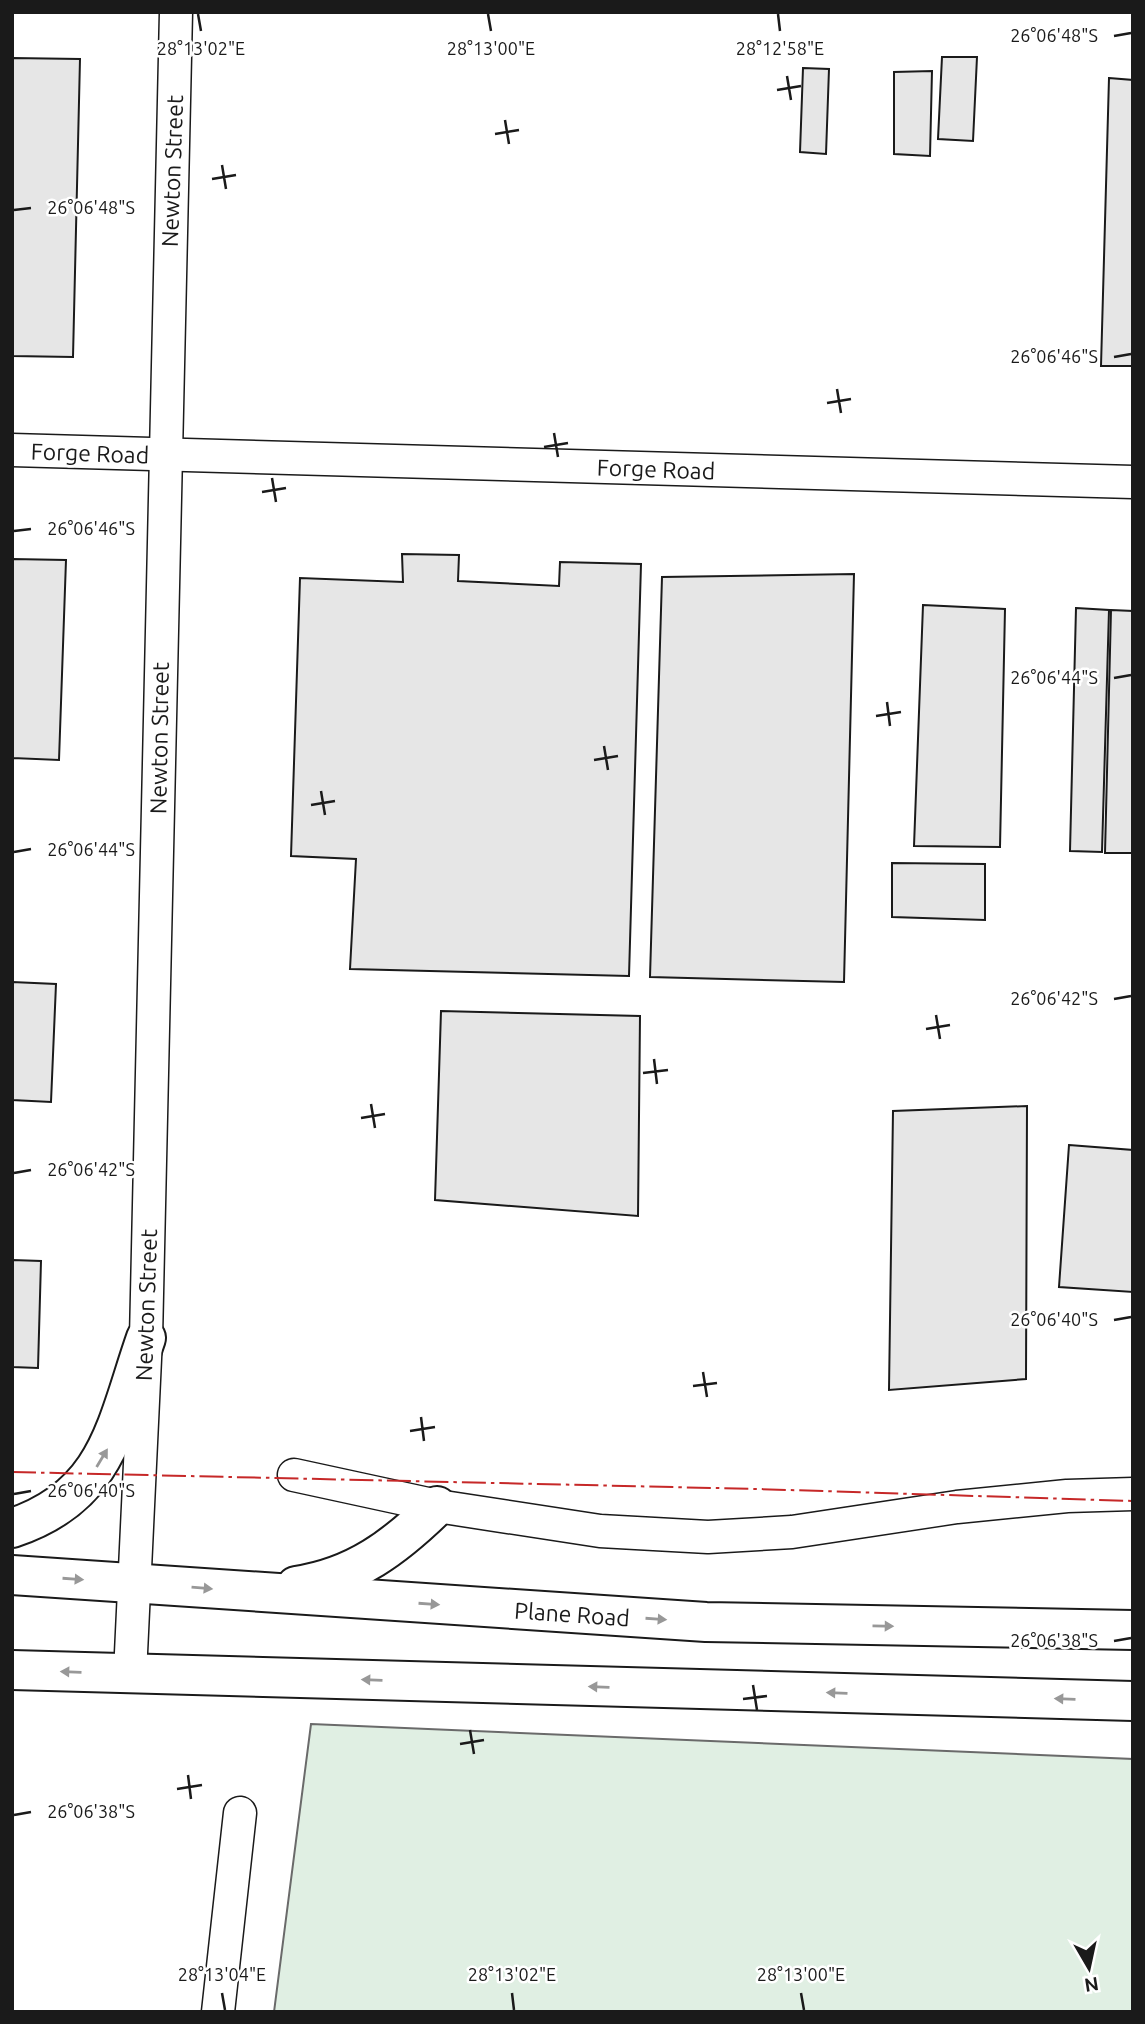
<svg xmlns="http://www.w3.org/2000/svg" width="1145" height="2024" viewBox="0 0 1145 2024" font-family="Ubuntu,sans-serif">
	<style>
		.green { fill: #e0efe3; stroke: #6a6a6a; stroke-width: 2 }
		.building { fill: #e6e6e6; stroke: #1a1a1a; stroke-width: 2 }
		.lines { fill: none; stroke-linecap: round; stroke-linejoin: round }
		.minor-casing { stroke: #1a1a1a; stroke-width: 35 }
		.secondary-casing { stroke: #1a1a1a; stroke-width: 42 }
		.minor { stroke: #fff; stroke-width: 32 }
		.secondary { stroke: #fff; stroke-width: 38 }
		.power { stroke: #c62828; stroke-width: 2; stroke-dasharray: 24 5 3.5 5; stroke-linecap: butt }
		.oneway { fill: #989898 }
		.ticks { fill: none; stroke: #1a1a1a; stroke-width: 2.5 }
		.labels { text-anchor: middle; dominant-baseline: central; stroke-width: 5; stroke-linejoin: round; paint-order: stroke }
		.street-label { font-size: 23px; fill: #1a1a1a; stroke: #fff }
		.ticks-label { font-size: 18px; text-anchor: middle; fill: #1a1a1a; stroke: #fff; stroke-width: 5; stroke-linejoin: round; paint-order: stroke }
	</style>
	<rect width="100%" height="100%" fill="#fff"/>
	<path class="green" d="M 311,1724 L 1133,1759 L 1133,2012 L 274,2012 Z"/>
	<g class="building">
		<path d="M 942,57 L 977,57 L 973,141 L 938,139 Z"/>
		<path d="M 12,58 L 80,59 L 73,357 L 12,356 Z"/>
		<path d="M 803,68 L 829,69 L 826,154 L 800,152 Z"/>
		<path d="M 932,71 L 930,156 L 894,154 L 894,72 Z"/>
		<path d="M 1109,78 L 1133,80 L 1133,366 L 1101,366 Z"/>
		<path d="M 402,554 L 459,555 L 458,581 L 559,586 L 560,562 L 641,564 L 629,976 L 350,969 L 356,859 L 291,856 L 300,578 L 403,582 Z"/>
		<path d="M 12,559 L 66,560 L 59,760 L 13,758 L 12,785 Z"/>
		<path d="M 854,574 L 844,982 L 650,977 L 662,577 Z"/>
		<path d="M 923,605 L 1005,609 L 1000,847 L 914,846 Z"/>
		<path d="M 1076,608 L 1109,610 L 1102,852 L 1070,851 Z"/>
		<path d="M 1111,610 L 1133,611 L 1133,853 L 1105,853 Z"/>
		<path d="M 892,863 L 985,864 L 985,920 L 892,917 Z"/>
		<path d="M 12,982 L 56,984 L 51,1102 L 12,1100 Z"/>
		<path d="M 441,1011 L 640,1016 L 638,1216 L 435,1200 Z"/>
		<path d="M 1027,1106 L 1026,1379 L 889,1390 L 893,1111 Z"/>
		<path d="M 1069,1145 L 1133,1150 L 1133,1292 L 1059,1287 Z"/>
		<path d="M 12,1260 L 41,1261 L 38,1368 L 12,1367 Z"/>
	</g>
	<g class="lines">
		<defs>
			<g id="minor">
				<path d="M 12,450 L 1133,482"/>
				<path d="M 294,1475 L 437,1506 L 600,1531 L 708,1537 L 792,1532 L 957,1507 L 1067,1496 L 1133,1494"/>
				<path d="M 130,1674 L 146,1338 L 176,12"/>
				<path d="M 218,2012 L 240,1813"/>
			</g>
			<g id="secondary">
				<path d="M 12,1528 C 109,1496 116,1424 146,1338"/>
				<path d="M 12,1575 L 706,1622 L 1133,1630"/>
				<path d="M 296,1586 C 356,1577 395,1547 437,1506"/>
				<path d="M 12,1670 L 1133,1701"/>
			</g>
		</defs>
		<use href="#minor" class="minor-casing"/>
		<use href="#secondary" class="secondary-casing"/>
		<use href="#minor" class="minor"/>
		<use href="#secondary" class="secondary"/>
		<path class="power" d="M 12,1472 L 758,1489 L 1133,1501"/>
	</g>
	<defs><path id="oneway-solid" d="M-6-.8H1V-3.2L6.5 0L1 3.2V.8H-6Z" transform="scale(1.75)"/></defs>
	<g class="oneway">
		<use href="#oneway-solid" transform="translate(102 1458) rotate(-59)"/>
		<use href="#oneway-solid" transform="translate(73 1579) rotate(4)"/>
		<use href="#oneway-solid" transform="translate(202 1588) rotate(5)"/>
		<use href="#oneway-solid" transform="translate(429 1604) rotate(4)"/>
		<use href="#oneway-solid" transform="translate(656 1619) rotate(4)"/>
		<use href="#oneway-solid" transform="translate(883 1626) rotate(1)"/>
		<use href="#oneway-solid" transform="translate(71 1672) rotate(-178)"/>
		<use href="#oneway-solid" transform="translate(372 1680) rotate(-178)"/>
		<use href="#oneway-solid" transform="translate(599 1687) rotate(-178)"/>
		<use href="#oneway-solid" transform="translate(837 1693) rotate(-178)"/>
		<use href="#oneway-solid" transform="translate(1065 1699) rotate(-178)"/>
	</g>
	<path class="ticks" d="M 198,14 L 201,31M 488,14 L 491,31M 778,14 L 780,31M 1114,36 L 1131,33M 787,76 L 791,100M 777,90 L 801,86M 505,120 L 509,144M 495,134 L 519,130M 222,165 L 226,189M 212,179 L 236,175M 14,210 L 31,208M 1114,357 L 1131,354M 837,389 L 841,413M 827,403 L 851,399M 554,433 L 558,457M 544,447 L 568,443M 272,478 L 276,502M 262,492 L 286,488M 14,531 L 31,529M 1114,678 L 1131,675M 887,702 L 890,726M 876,716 L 901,712M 604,746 L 608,770M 594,760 L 618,756M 321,791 L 325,815M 311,805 L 335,801M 14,852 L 31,849M 1114,999 L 1131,996M 936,1015 L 940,1039M 926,1029 L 950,1025M 654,1059 L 657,1084M 643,1073 L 668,1070M 371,1104 L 375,1128M 361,1118 L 385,1114M 14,1173 L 31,1170M 1114,1320 L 1131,1317M 703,1372 L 707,1397M 693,1386 L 717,1383M 421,1417 L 424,1441M 410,1431 L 435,1427M 14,1494 L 31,1491M 1114,1641 L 1131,1638M 753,1685 L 757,1710M 743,1699 L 767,1696M 470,1730 L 474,1754M 460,1744 L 484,1740M 188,1775 L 191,1799M 177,1789 L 202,1785M 14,1815 L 31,1812M 222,1993 L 225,2010M 512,1993 L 514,2010M 801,1993 L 804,2010"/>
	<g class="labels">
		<g class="street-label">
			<text transform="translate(172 171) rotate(-88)">Newton Street</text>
			<text transform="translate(90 453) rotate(2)">Forge Road</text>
			<text transform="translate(656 469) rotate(2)">Forge Road</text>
			<text transform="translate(159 738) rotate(-89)">Newton Street</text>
			<text transform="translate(146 1305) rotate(-88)">Newton Street</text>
			<text transform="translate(572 1614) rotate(4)">Plane Road</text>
		</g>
	</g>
	<g class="ticks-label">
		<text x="1054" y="42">26°06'48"S</text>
		<text x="201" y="55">28°13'02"E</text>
		<text x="491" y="55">28°13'00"E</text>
		<text x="780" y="55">28°12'58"E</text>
		<text x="91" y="214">26°06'48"S</text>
		<text x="1054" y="363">26°06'46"S</text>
		<text x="91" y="535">26°06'46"S</text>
		<text x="1054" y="684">26°06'44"S</text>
		<text x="91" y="856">26°06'44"S</text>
		<text x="1054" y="1005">26°06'42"S</text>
		<text x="91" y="1176">26°06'42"S</text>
		<text x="1054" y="1326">26°06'40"S</text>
		<text x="91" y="1497">26°06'40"S</text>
		<text x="1054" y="1647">26°06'38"S</text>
		<text x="91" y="1818">26°06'38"S</text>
		<text x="222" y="1981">28°13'04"E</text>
		<text x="512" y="1981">28°13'02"E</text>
		<text x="801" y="1981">28°13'00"E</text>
	</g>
	<rect width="1145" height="2024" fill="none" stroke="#1a1a1a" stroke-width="28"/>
	<g transform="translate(1089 1968) rotate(171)" stroke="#ffffff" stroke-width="5" paint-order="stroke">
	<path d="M0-5L12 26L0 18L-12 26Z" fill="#1a1a1a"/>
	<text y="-10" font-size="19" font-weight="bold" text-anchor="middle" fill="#1a1a1a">N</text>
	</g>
</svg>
